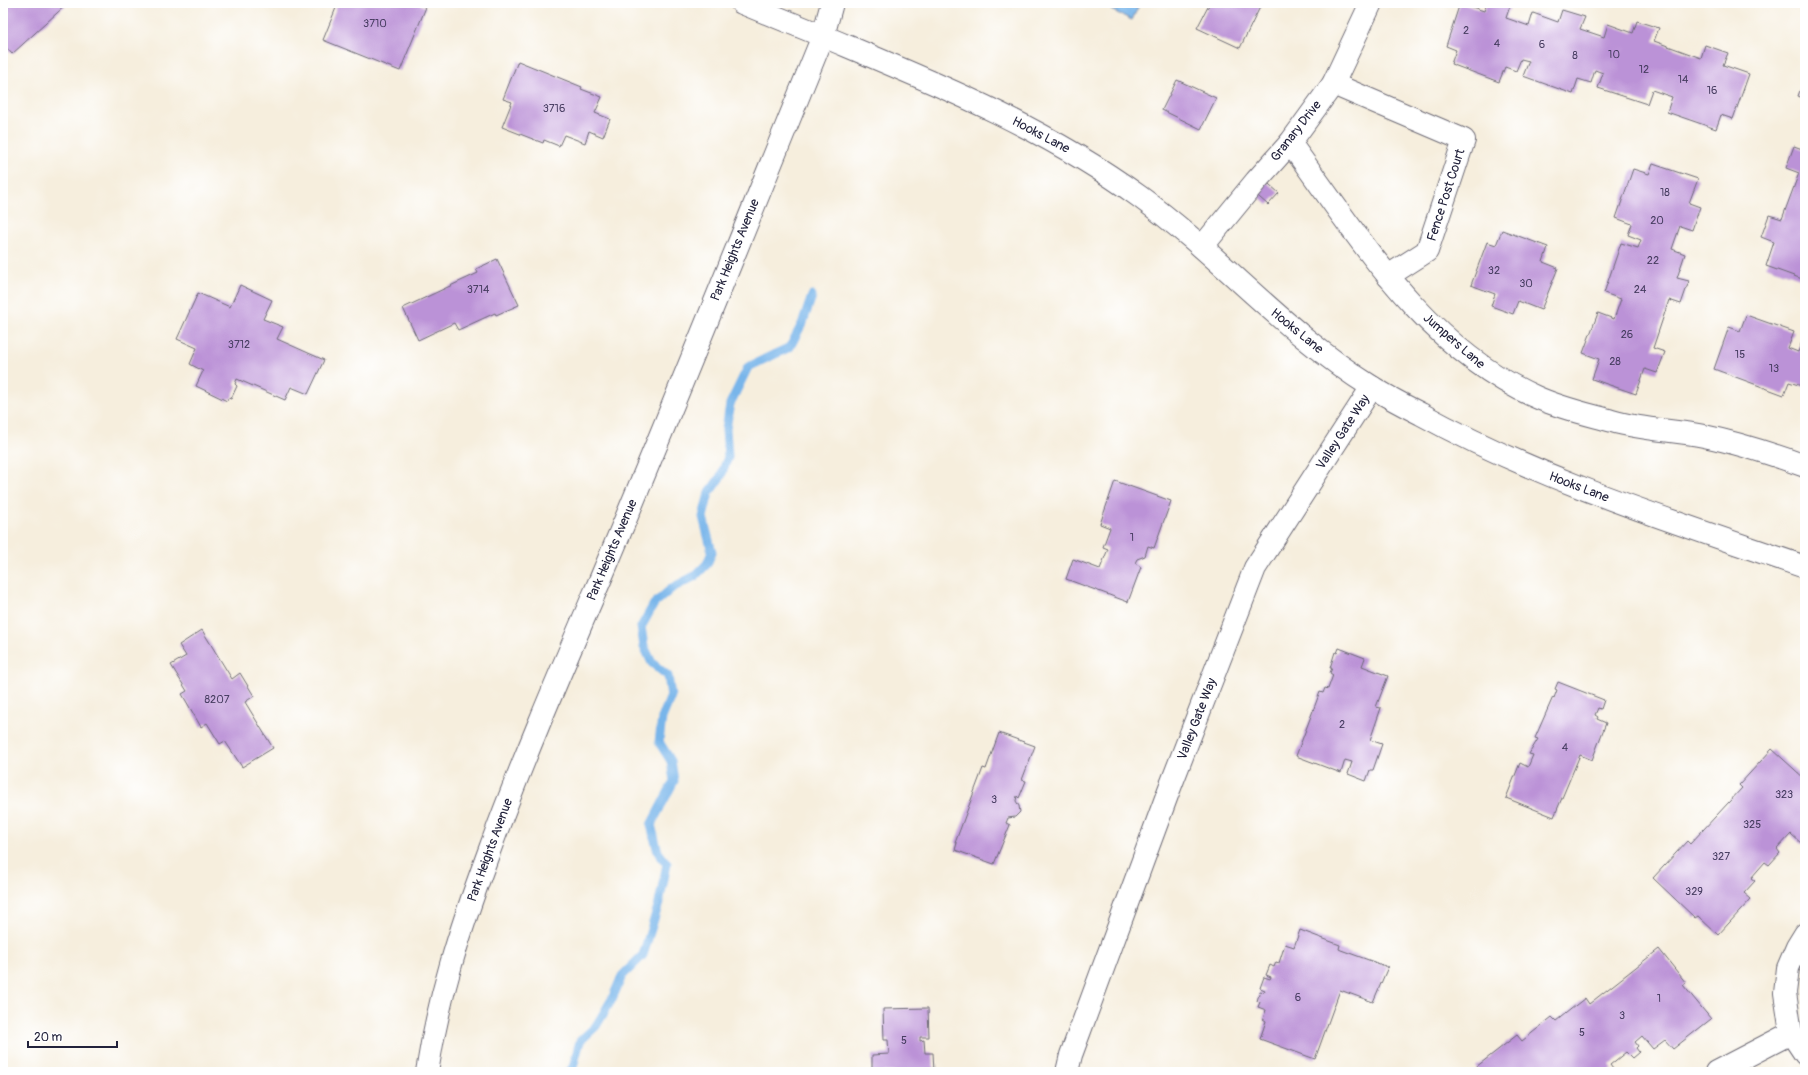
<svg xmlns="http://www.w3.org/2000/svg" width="1808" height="1075" viewBox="0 0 1808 1075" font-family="Pangolin,sans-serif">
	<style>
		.water { fill: #78b5ea; stroke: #4d6c92 }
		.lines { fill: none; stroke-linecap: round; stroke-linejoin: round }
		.stream { stroke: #78b5ea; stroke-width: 9 }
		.building { fill: #bb92d7 }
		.street-casing { stroke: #6c6974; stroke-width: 24 }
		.secondary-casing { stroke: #6c6974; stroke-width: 24 }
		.street { stroke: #fff; stroke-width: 22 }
		.secondary { stroke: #fff; stroke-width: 22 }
		.labels { text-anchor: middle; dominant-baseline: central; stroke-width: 3; stroke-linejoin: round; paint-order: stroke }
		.number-label { font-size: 11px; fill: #483e62 }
		.street-label { font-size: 13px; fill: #22223b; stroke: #fff }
	</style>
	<rect width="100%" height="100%" fill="#fff"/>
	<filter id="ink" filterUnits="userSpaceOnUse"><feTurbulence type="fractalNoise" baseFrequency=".025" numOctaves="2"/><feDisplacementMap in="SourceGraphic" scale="8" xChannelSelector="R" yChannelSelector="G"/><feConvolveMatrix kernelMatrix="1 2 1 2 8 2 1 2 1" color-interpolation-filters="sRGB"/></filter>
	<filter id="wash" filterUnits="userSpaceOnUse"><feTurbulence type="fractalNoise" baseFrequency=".012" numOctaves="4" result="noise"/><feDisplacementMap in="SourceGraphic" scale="16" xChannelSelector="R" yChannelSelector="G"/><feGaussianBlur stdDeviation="0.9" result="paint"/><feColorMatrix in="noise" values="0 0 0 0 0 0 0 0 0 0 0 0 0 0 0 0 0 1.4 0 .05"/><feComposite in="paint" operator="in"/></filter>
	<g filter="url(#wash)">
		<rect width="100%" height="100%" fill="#f6eedd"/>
		<path class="water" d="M 1114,3 L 1140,3 L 1132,20 L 1111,10 Z"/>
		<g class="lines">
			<path class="stream" d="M 569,1072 L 573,1067 L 580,1041 L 596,1026 L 612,999 L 622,976 L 643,955 L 659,903 L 667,864 L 658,852 L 651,825 L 674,781 L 671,761 L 659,742 L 662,718 L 671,696 L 668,676 L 652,663 L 644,646 L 641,627 L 654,604 L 672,588 L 695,576 L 707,564 L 712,552 L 703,517 L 709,493 L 721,476 L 728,457 L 726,429 L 730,404 L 748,367 L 790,347 L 803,322 L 812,296"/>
		</g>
		<g id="blocks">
			<g class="building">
				<path d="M 3,3 L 68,3 L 12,54 L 3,44 Z"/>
				<path d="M 338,3 L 416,3 L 426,7 L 400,71 L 323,40 Z"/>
				<path d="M 1210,3 L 1262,3 L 1240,48 L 1197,28 Z"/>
				<path d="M 1460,3 L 1484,11 L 1487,3 L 1501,3 L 1510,6 L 1506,18 L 1529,26 L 1533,13 L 1558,22 L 1562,10 L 1585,17 L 1580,29 L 1604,37 L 1608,24 L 1633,33 L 1637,21 L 1659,28 L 1654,41 L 1701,58 L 1705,45 L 1728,53 L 1723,65 L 1749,74 L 1733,119 L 1721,115 L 1716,129 L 1667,112 L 1672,97 L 1652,90 L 1647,104 L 1598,88 L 1603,73 L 1595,70 L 1591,83 L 1578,79 L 1573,94 L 1523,76 L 1529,61 L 1521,59 L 1516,71 L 1505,67 L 1499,82 L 1451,64 L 1456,50 L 1446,46 Z"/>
				<path d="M 518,61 L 582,87 L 581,89 L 602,97 L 595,113 L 610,119 L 603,137 L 589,131 L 585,143 L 564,135 L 559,146 L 544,140 L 543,143 L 502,127 L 512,102 L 503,99 Z"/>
				<path d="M 1805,77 L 1805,99 L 1798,96 Z"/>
				<path d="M 1177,80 L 1216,98 L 1201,129 L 1162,110 Z"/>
				<path d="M 1794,146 L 1805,150 L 1805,280 L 1766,266 L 1774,242 L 1761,237 L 1769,215 L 1782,219 L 1799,173 L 1786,168 Z"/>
				<path d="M 1653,164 L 1698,179 L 1689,203 L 1700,207 L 1692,230 L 1680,226 L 1672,249 L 1685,254 L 1677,278 L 1689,281 L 1681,304 L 1669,300 L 1653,348 L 1665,352 L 1657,373 L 1645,369 L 1636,394 L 1592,379 L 1599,359 L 1583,353 L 1598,313 L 1614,319 L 1621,299 L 1604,293 L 1621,243 L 1638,248 L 1641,240 L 1628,235 L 1632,224 L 1616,218 L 1633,169 L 1649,174 Z"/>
				<path d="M 1261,177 L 1279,193 L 1268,205 L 1250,189 Z"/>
				<path d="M 1502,230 L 1548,247 L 1543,262 L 1558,268 L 1541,310 L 1518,301 L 1513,314 L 1491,306 L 1495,294 L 1471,285 L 1487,242 L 1496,245 Z"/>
				<path d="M 497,259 L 519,305 L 496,315 L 495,313 L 458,330 L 454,323 L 418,340 L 403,308 L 478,273 L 476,269 Z"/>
				<path d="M 240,285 L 272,300 L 263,319 L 283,327 L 277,339 L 324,360 L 308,394 L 291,387 L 285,400 L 237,379 L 235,384 L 237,386 L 231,399 L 228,398 L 227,401 L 196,386 L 203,371 L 190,364 L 197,348 L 177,339 L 198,293 L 230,307 Z"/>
				<path d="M 1746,315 L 1794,332 L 1788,348 L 1798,352 L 1803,339 L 1805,339 L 1805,387 L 1789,382 L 1784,395 L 1714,369 L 1729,327 L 1740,331 Z"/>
				<path d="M 1115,481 L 1171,501 L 1154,548 L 1148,546 L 1145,556 L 1137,559 L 1135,563 L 1141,567 L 1128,602 L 1066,579 L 1073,559 L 1100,569 L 1108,549 L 1103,547 L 1110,528 L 1100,524 Z"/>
				<path d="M 202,630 L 232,679 L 240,673 L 254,696 L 245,702 L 273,748 L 242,767 L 225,741 L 220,744 L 207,723 L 201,727 L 182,694 L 187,691 L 171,665 L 186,656 L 179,645 Z"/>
				<path d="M 1339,648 L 1365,658 L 1362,666 L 1388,676 L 1376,707 L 1381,708 L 1370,740 L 1382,744 L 1373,770 L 1370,770 L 1366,781 L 1348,774 L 1352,762 L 1345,760 L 1341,773 L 1296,756 L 1320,692 L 1323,693 L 1325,688 L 1328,689 L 1333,675 L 1330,673 L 1332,668 L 1330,668 L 1335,652 L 1337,653 Z"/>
				<path d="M 1558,682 L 1604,700 L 1601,709 L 1598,708 L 1595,715 L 1598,717 L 1597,719 L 1606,723 L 1592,760 L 1580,755 L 1554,817 L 1506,798 L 1520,763 L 1528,767 L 1533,755 L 1529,754 L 1538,739 L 1535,738 L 1553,697 L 1554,698 L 1557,690 L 1555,689 Z"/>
				<path d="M 999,733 L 1035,746 L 1022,780 L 1026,781 L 1019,798 L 1017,796 L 1016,801 L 1019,806 L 1020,812 L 1015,817 L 1008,818 L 1006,823 L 1010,825 L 994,864 L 955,850 L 957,843 L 955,843 L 983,768 L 986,769 Z"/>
				<path d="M 1772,749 L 1805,779 L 1805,841 L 1802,844 L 1791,834 L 1777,849 L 1780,853 L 1769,865 L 1765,862 L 1751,878 L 1755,881 L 1744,893 L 1751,899 L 1718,935 L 1698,916 L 1695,918 L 1653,878 L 1687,841 L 1690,844 L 1742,788 L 1739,785 Z"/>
				<path d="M 1300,930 L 1340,945 L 1339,949 L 1341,950 L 1388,967 L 1373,1002 L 1340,990 L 1315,1059 L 1260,1039 L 1266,1021 L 1263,1019 L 1266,1010 L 1258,1007 L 1260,1002 L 1257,1001 L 1260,991 L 1264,992 L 1265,990 L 1260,988 L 1264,977 L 1270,979 L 1271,977 L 1266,975 L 1270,965 L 1274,967 L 1276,962 L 1279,963 L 1285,944 L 1294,947 Z"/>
				<path d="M 1659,949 L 1686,983 L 1683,985 L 1711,1019 L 1673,1049 L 1665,1040 L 1653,1049 L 1642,1036 L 1635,1042 L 1638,1046 L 1636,1048 L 1639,1052 L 1632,1058 L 1626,1052 L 1610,1065 L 1613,1069 L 1609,1072 L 1480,1072 L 1476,1067 L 1517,1035 L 1522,1041 L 1552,1017 L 1556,1021 L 1585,998 L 1589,1004 Z"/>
				<path d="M 928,1008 L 929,1037 L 920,1037 L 920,1041 L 924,1040 L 925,1053 L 933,1053 L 934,1072 L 872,1072 L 872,1055 L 889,1054 L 888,1040 L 884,1040 L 883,1009 Z"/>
			</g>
		</g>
	</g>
	<g filter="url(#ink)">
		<use href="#blocks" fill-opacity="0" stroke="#6c6974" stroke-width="1"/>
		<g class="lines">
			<defs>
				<g id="street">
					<path d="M 742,3 L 823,36"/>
					<path d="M 1333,84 L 1464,140 L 1427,251 L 1388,276"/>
					<path d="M 1290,143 C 1359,237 1425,348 1536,397 C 1560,408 1587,414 1612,421 C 1642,430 1674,430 1704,436 C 1738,443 1772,454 1805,466"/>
					<path d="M 1202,247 L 1256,181 L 1290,143 L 1333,84 L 1371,3"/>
					<path d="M 1805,934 L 1797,947 L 1788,968 L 1785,993 L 1791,1033 L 1805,1054"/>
					<path d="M 1067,1072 L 1071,1055 L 1169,790 L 1255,568 L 1372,387"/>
					<path d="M 1716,1072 L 1791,1033"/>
				</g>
				<g id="secondary">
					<path d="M 823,36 C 935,83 1041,125 1140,197 C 1221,256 1286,334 1372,387 C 1388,397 1405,406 1421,414 C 1543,481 1675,522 1805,567"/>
					<path d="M 427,1072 C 439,995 460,930 487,857 C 521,763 561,671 601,578 C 677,398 749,217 823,36 L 832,3"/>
				</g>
			</defs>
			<use href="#street" class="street-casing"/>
			<use href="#secondary" class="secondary-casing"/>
			<use href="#street" class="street"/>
			<use href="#secondary" class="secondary"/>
		</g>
	</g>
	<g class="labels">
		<g class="number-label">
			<text x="375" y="23">3710</text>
			<text x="1466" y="30">2</text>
			<text x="1497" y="43">4</text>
			<text x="1542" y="44">6</text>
			<text x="1614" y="54">10</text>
			<text x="1575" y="55">8</text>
			<text x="1644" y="69">12</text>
			<text x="1683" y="79">14</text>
			<text x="1712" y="90">16</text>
			<text x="554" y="108">3716</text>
			<text x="1665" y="192">18</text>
			<text x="1657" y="220">20</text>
			<text x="1653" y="260">22</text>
			<text x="1494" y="270">32</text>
			<text x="1526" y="283">30</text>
			<text x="478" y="289">3714</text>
			<text x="1640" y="289">24</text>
			<text x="1627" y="334">26</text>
			<text x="239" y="344">3712</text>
			<text x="1740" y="354">15</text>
			<text x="1615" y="361">28</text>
			<text x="1774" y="368">13</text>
			<text x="1132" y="537">1</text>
			<text x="217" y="699">8207</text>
			<text x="1342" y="724">2</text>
			<text x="1565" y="747">4</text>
			<text x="1784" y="794">323</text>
			<text x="994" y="799">3</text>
			<text x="1752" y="824">325</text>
			<text x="1721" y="856">327</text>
			<text x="1694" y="891">329</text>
			<text x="1298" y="997">6</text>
			<text x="1659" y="998">1</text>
			<text x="1622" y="1015">3</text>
			<text x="1582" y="1032">5</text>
			<text x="904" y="1040">5</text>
		</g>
		<g class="street-label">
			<text transform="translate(1296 131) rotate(-52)">Granary Drive</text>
			<text transform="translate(1041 135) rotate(28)">Hooks Lane</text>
			<text transform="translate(1446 195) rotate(-72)">Fence Post Court</text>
			<text transform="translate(735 250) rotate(-68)">Park Heights Avenue</text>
			<text transform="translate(1297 331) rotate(39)">Hooks Lane</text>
			<text transform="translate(1454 341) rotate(41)">Jumpers Lane</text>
			<text transform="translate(1343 432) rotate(-57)">Valley Gate Way</text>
			<text transform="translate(1579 487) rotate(21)">Hooks Lane</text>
			<text transform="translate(612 550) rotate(-67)">Park Heights Avenue</text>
			<text transform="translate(1197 719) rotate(-69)">Valley Gate Way</text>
			<text transform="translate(490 850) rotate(-70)">Park Heights Avenue</text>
		</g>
	</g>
	<rect width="1808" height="1075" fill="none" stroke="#fff" stroke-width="16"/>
	<path d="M28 1041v6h89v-6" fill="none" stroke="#22223b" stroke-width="2"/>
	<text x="34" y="1041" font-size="12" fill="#22223b" stroke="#ffffff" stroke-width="3" paint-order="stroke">20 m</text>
</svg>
